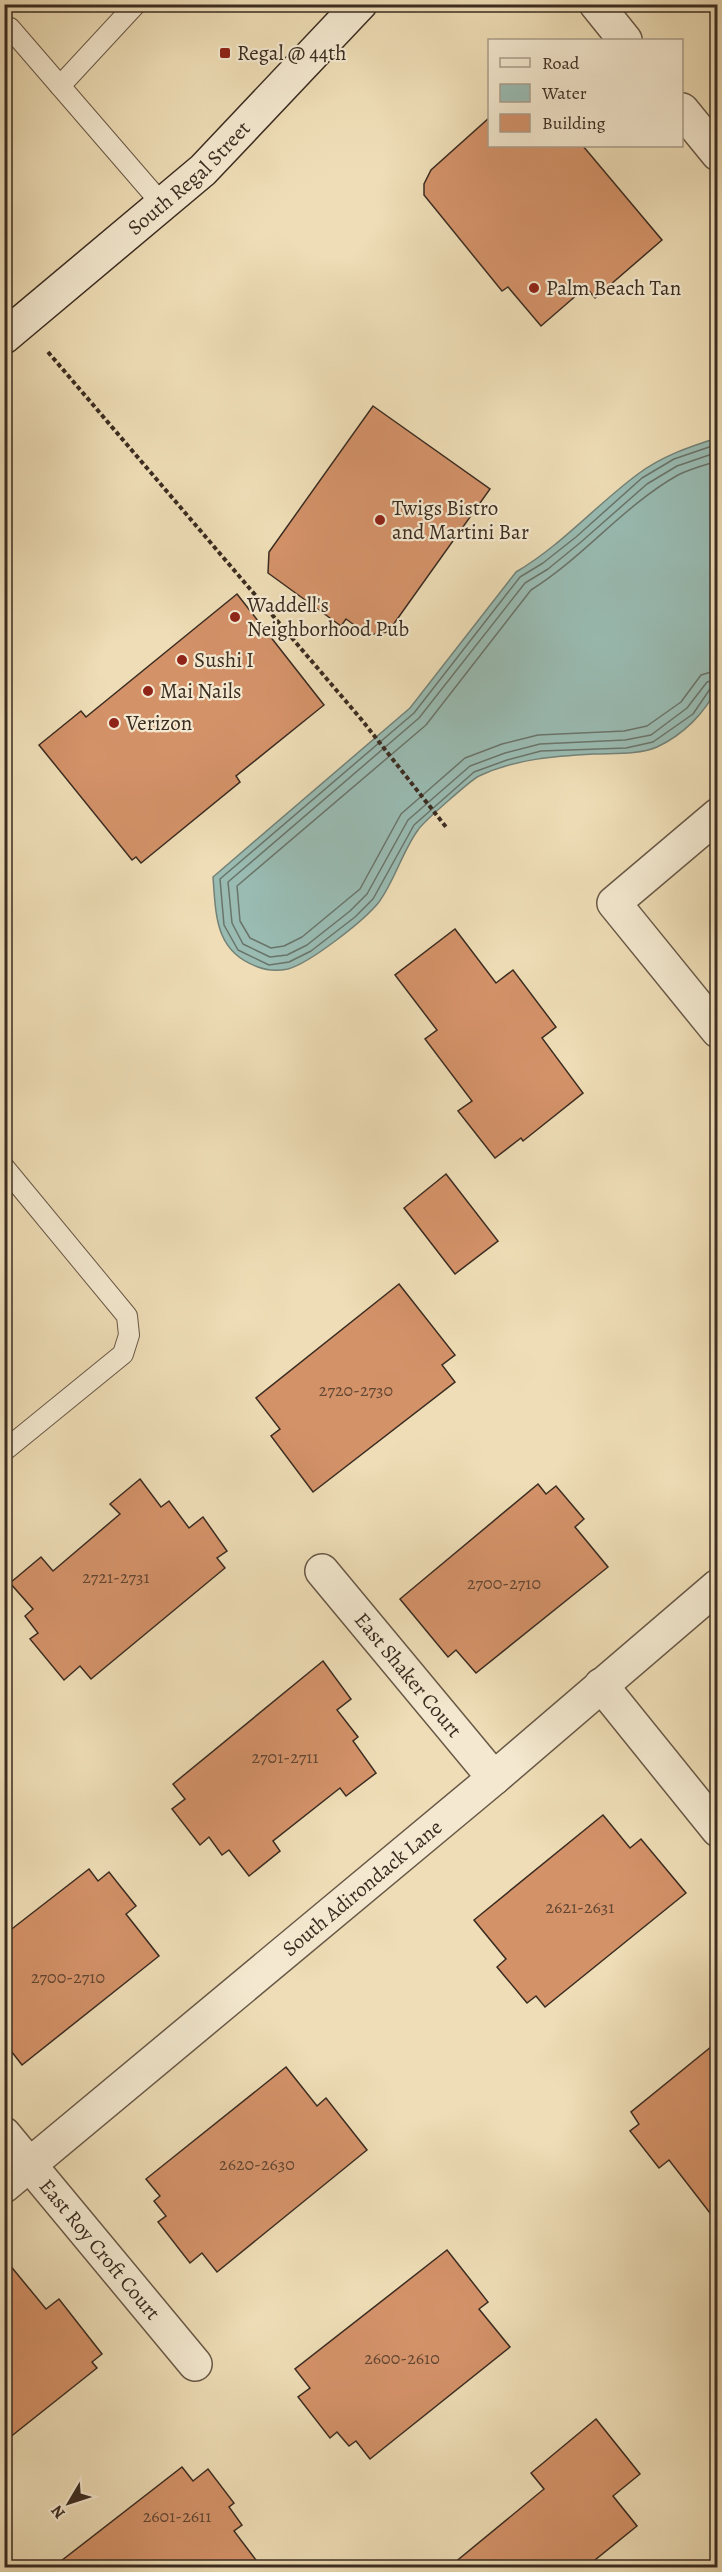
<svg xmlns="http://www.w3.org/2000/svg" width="722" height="2572" viewBox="0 0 722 2572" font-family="Alegreya,serif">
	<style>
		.water { fill: #99bbb2; stroke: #738278; stroke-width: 1.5 }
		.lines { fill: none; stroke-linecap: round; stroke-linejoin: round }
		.shore { stroke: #6a746a; stroke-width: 1.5 }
		.building { fill: #d49269; stroke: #3b2c21; stroke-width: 1.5 }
		.lane-casing { stroke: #685846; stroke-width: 22 }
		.street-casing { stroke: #685846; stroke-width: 36 }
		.secondary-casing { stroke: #3b2c21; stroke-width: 36 }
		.path { stroke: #3b2c21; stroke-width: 4; stroke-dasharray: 4.5 3; stroke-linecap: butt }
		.lane { stroke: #f4e9d0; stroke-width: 20 }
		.street { stroke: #f4e9d0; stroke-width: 33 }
		.secondary { stroke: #f4e9d0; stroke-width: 33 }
		.poi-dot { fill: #8f2418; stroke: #f4e9d0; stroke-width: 2 }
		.labels { text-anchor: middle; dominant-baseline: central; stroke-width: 4.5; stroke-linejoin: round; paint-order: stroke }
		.number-label { font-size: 18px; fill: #614633 }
		.poi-label { font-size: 21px; fill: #3b2c21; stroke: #f4e9d0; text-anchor: start }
		.street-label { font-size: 21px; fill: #3b2c21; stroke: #f4e9d0 }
	</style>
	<rect width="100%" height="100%" fill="#eeddb6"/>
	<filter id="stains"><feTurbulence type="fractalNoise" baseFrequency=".00333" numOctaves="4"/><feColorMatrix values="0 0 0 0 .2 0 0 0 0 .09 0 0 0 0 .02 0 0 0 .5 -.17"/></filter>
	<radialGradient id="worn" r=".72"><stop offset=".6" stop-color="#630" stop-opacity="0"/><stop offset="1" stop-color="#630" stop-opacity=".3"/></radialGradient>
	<path class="water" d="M 717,438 L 717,688 C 705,713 683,735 657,747 C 638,755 614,753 594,754 C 555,756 515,759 479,776 C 471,780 423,822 418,830 C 402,852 395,880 379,902 C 365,920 310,963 288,969 C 277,971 268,971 258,967 C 215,952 216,916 213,877 L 410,708 L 516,572 C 562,545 596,505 638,474 C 662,456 689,447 717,438 Z"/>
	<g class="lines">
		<g class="shore">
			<path d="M 718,444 L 674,459 L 642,478 L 576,537 L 543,563 L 520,577 L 414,713 L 220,879 L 224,925 L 238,950 L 269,965 L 289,962 L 311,951 L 355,917 L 373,899 L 414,825 L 474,772 L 507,760 L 541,751 L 626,748 L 653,742 L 693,714 L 710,689 L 718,687"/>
			<path d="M 718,452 L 677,466 L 647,484 L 581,542 L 548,569 L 525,583 L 419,718 L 228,882 L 232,923 L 243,944 L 270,957 L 287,955 L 307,945 L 350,911 L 367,894 L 408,820 L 470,766 L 505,753 L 540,744 L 625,740 L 651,735 L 687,708 L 707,682 L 718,679"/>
			<path d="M 718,461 C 705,465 690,469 678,475 C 623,506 584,557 531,590 L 426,725 L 237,886 L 240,921 L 250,938 L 271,948 L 284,946 L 302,937 L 360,889 L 401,814 L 465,758 L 502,744 L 538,735 L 624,731 L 647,726 L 681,702 L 701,675 L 718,670"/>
		</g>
	</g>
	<g class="building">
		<path d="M 489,118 L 489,146 L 583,146 L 662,240 L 595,298 L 586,287 L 541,326 L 508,287 L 502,291 L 424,195 L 424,184 L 431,170 Z"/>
		<path d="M 373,406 L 490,489 L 388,632 L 368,635 L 346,619 L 341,626 L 268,573 L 269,552 Z"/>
		<path d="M 237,594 L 324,705 L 236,776 L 240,782 L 141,863 L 136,857 L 132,860 L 39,745 L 81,711 L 86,717 Z"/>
		<path d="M 455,929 L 496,983 L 513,970 L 556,1027 L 542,1038 L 583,1093 L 523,1141 L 521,1138 L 495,1158 L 458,1111 L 472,1101 L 425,1039 L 437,1030 L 395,975 Z"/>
		<path d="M 446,1174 L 498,1241 L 455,1274 L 404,1208 Z"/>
		<path d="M 399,1284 L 455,1355 L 442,1365 L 455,1382 L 313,1492 L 271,1436 L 280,1429 L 256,1398 Z"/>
		<path d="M 140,1479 L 161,1507 L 169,1501 L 189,1528 L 203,1517 L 227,1551 L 217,1558 L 225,1568 L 91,1679 L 80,1666 L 64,1680 L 30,1639 L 38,1633 L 25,1616 L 33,1609 L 10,1583 L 41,1557 L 53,1571 L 120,1514 L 110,1504 Z"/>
		<path d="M 538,1484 L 546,1494 L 556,1486 L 584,1519 L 575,1527 L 608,1567 L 476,1673 L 456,1650 L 448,1657 L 400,1599 Z"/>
		<path d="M 323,1661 L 351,1699 L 337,1710 L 358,1737 L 353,1741 L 376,1773 L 346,1796 L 340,1788 L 273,1841 L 280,1851 L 249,1876 L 229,1850 L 222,1855 L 209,1837 L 200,1845 L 172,1809 L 185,1799 L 173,1784 Z"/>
		<path d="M 603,1815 L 630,1848 L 641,1839 L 686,1893 L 545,2007 L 536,1996 L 527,2003 L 497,1967 L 506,1959 L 474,1920 Z"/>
		<path d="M 89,1869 L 98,1881 L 109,1872 L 136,1906 L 126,1914 L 159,1956 L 22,2065 L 4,2042 L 4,1935 Z"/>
		<path d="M 717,2042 L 717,2222 L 669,2160 L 659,2168 L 630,2131 L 639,2124 L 631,2112 Z"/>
		<path d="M 286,2067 L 317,2106 L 326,2098 L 367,2150 L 217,2272 L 202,2253 L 190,2263 L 158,2222 L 166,2216 L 154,2201 L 160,2196 L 146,2179 Z"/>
		<path d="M 447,2250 L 488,2302 L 479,2309 L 510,2347 L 370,2459 L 356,2441 L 349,2446 L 337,2432 L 330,2438 L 298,2397 L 310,2388 L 295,2369 Z"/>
		<path d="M 4,2258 L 46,2309 L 59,2299 L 102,2354 L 92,2362 L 97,2368 L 4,2442 Z"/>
		<path d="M 596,2419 L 640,2474 L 613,2496 L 637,2526 L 585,2568 L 448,2568 L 544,2489 L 531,2473 Z"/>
		<path d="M 182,2467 L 193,2481 L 208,2469 L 234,2503 L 229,2507 L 242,2525 L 234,2531 L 262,2568 L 52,2568 Z"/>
	</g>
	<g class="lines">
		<defs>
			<g id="lane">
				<path d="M 10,28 L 162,204"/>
				<path d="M 60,86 L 136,4"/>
				<path d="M 4,1167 L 127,1316 L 129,1335 L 123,1354 L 4,1451"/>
			</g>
			<g id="street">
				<path d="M 596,4 L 625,40"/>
				<path d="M 682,110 L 718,154"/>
				<path d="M 718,815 L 614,903 L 718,1031"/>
				<path id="s1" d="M 322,1571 L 494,1778"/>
				<path d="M 601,1685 L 718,1830"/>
				<path id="s2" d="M 4,2134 L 195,2364"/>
				<path id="s3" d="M 4,2186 L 494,1778 L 718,1586"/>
			</g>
			<g id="secondary">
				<path id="s4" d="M 4,337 L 203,170 L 360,4"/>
			</g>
		</defs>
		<use href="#lane" class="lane-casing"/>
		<use href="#street" class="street-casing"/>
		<use href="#secondary" class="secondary-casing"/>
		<path class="path" d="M 48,352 L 361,719 L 446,827"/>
		<use href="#lane" class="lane"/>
		<use href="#street" class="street"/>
		<use href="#secondary" class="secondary"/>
	</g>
	<g class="poi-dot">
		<rect x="219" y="47" width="12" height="12" rx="3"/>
		<circle cx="534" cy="288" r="6"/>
		<circle cx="380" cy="520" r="6"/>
		<circle cx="235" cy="617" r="6"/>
		<circle cx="182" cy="660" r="6"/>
		<circle cx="148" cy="691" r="6"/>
		<circle cx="114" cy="723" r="6"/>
	</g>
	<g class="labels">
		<g class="number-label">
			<text x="356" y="1390">2720-2730</text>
			<text x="116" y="1577">2721-2731</text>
			<text x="504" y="1583">2700-2710</text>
			<text x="285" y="1757">2701-2711</text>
			<text x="580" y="1907">2621-2631</text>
			<text x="68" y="1977">2700-2710</text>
			<text x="257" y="2164">2620-2630</text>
			<text x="402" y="2358">2600-2610</text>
			<text x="177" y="2516">2601-2611</text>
		</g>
		<g class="poi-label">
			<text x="237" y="53">Regal @ 44th</text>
			<text x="546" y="288">Palm Beach Tan</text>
			<text x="392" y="508">Twigs Bistro<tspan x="392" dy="24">and Martini Bar</tspan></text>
			<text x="247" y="605">Waddell's<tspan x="247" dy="24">Neighborhood Pub</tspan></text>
			<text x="194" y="660">Sushi I</text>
			<text x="160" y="691">Mai Nails</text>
			<text x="126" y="723">Verizon</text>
		</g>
		<g class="street-label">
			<text stroke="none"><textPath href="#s4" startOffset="244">South Regal Street</textPath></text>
			<text stroke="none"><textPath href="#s1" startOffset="135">East Shaker Court</textPath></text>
			<text stroke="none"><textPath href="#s3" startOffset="466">South Adirondack Lane</textPath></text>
			<text stroke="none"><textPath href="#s2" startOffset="150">East Roy Croft Court</textPath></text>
		</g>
	</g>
	<rect width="722" height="2572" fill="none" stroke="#eeddb6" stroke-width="24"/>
	<rect x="6" y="6" width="710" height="2560" fill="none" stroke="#3b2c21" stroke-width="3"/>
	<rect x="12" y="12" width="698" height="2548" fill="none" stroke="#3b2c21" stroke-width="1.5"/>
	<rect x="488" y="39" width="195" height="108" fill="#f4e9d0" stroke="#aa9d8a" stroke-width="1.5"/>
	<rect x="500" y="58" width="30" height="9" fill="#f4e9d0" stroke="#aa9d8a" stroke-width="1.5"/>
	<text x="542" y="69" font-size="18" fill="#3b2c21">Road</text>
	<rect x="500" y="84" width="30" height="18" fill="#99bbb2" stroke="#aa9d8a" stroke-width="1.5"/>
	<text x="542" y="99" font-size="18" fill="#3b2c21">Water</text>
	<rect x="500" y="114" width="30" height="18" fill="#d49269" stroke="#aa9d8a" stroke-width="1.5"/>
	<text x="542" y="129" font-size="18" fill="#3b2c21">Building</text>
	<g transform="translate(69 2503) rotate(231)" stroke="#f4e9d0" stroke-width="4.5" paint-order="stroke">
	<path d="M0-4.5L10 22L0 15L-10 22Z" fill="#3b2c21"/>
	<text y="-9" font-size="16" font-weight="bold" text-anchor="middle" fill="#3b2c21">N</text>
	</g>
	<rect width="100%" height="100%" filter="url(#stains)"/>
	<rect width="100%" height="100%" fill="url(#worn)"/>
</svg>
